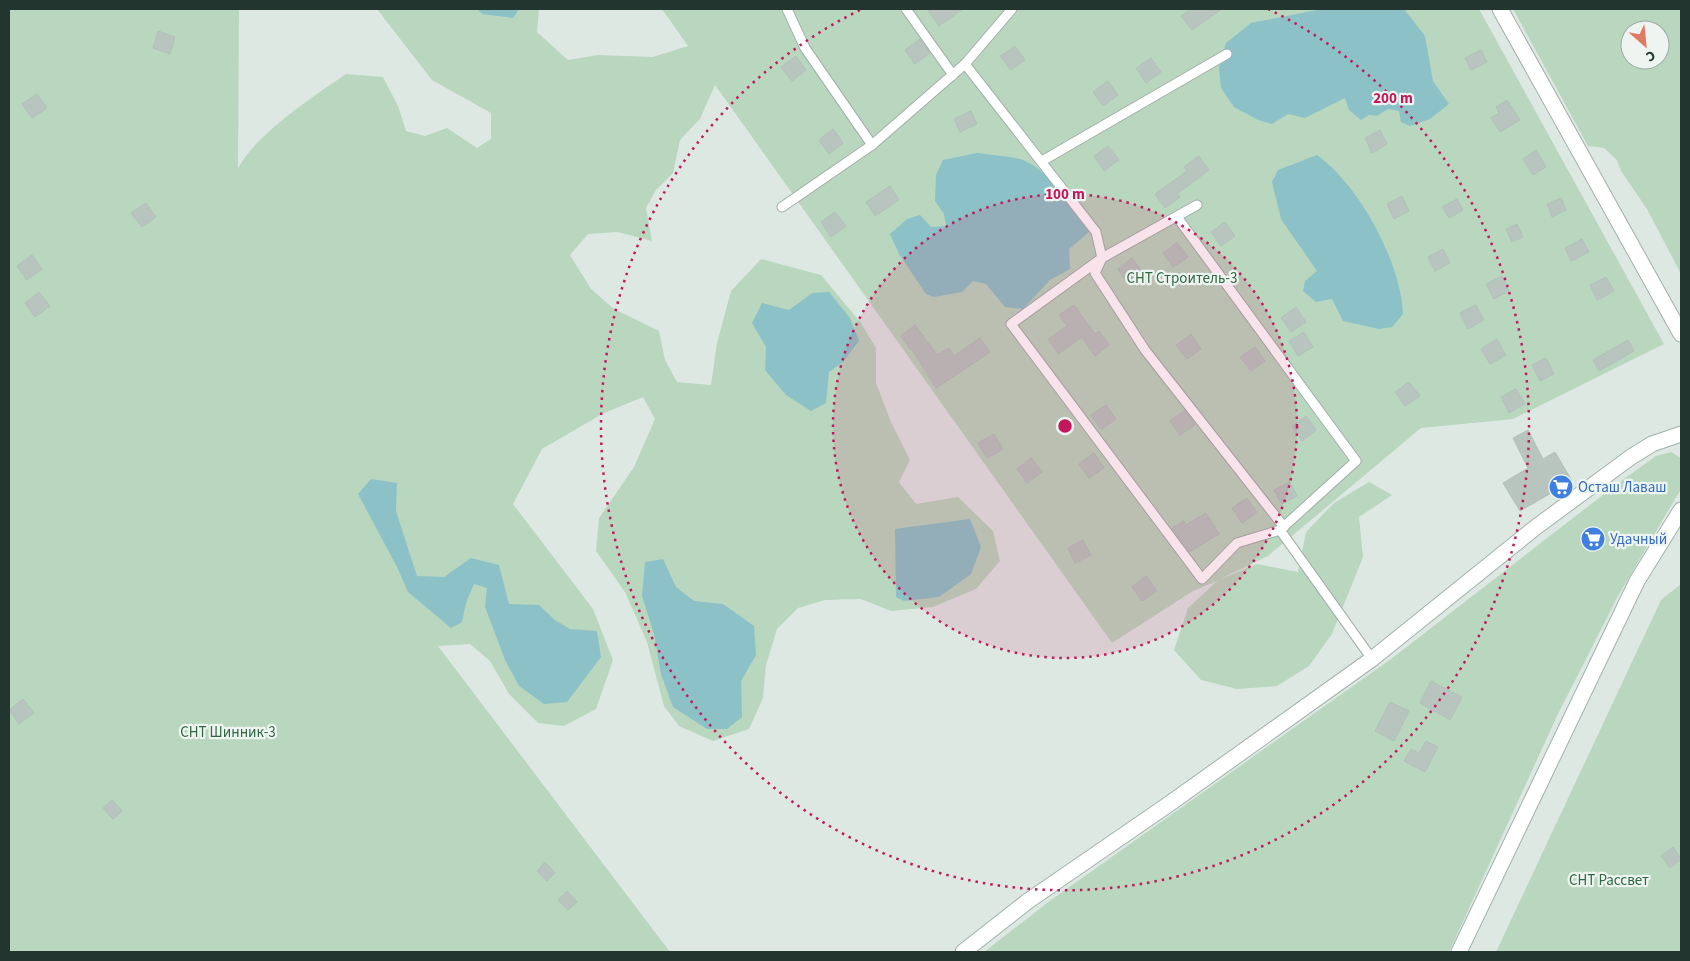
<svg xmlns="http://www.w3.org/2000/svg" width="1690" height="961" viewBox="0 0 1690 961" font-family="'Source Sans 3',sans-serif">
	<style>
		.green { fill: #b9d6bf; fill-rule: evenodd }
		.water { fill: #8cc2c7 }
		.building { fill: #b7c5be; stroke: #b2c0b9 }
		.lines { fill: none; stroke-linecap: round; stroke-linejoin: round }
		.lane-casing { stroke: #a2afa9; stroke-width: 11 }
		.street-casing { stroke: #a2afa9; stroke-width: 17 }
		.secondary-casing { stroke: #9fb2aa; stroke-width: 17 }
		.lane { stroke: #fff; stroke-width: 9 }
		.street { stroke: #fff; stroke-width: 15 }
		.secondary { stroke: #fff; stroke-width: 15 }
		.ring { fill: none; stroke: #c2185b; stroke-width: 2.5; stroke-dasharray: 2.5 5 }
		.labels { text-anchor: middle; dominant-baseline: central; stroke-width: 4.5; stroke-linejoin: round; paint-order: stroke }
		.park-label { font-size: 15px; fill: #316742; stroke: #eef5f1 }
		.shop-label { font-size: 15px; fill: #366cbe; stroke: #eef5f1; text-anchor: start }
		.centre { fill: #c2185b; stroke: #eef5f1; stroke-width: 2.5 }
		.ring-label { font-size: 15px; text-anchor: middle; font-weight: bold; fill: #c2185b; stroke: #eef5f1; stroke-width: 4.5; stroke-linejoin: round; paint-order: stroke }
	</style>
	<rect width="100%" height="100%" fill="#dee8e3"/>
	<g class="green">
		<path d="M 9,9 L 239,9 L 238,168 C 257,133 313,97 346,74 L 383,77 L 398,106 L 406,131 L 425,136 L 447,128 L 477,148 L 491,139 L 491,113 L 432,80 L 377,9 L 539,9 L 537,32 L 568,60 L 598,55 L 653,57 L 688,46 L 662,9 L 1479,9 L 1664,344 L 1513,419 L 1421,428 L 1268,556 L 1218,580 L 1257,564 L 1298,572 L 1306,532 L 1334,503 L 1369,482 L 1392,495 L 1359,517 L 1363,557 L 1332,634 L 1309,666 L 1277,686 L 1237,689 L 1201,680 L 1174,650 L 1188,608 L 1217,581 L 1193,591 L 1112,643 L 715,85 L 700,119 L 680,140 L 673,173 L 656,190 L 646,208 L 652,241 L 618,232 L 588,234 L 570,255 L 591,289 L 614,309 L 659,331 L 665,360 L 677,382 L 711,385 L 717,343 L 731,291 L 761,259 L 821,275 L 861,323 L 876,348 L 876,383 L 891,422 L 910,460 L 899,482 L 916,504 L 958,497 L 993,531 L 1000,561 L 976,589 L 933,607 L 891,611 L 861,599 L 825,600 L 798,608 L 777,629 L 766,665 L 763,698 L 749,729 L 713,741 L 679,726 L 664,706 L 647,642 L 625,592 L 596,551 L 599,518 L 634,467 L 655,419 L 643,397 L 602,414 L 542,449 L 513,504 L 593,609 L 613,660 L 596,709 L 564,726 L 538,723 L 509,694 L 490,661 L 470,644 L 438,646 L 670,952 L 9,952 Z"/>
		<path d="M 1513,9 L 1681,9 L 1681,274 L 1647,209 L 1621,171 L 1617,160 L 1604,148 L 1588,146 ZM 1630,30 L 1660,30 L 1660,60 L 1630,60 Z"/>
		<path d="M 1671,452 L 1681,458 L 1681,489 L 1619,594 L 1557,716 L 1449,952 L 984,952 L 1051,900 L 1391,659 L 1617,484 L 1656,456 Z"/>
		<path d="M 1681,584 L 1681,952 L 1496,952 L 1661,600 Z"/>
	</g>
	<g class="water">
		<path d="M 477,9 L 519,9 L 513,18 L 482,14 Z"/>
		<path d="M 1322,9 L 1404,9 L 1425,36 L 1433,81 L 1449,104 L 1430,119 L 1410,126 L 1401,122 L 1399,111 L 1388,109 L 1377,116 L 1369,115 L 1361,120 L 1349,110 L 1345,98 L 1305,118 L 1288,114 L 1272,124 L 1258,120 L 1234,107 L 1221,88 L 1219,68 L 1226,43 L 1251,23 Z"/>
		<path d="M 977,153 C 991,155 1007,156 1020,159 C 1044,166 1081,209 1089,232 L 1069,249 L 1070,269 L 1050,280 L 1023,309 L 1005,307 L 986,284 L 973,281 L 962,292 L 934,297 L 926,294 L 899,254 L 890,234 L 907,219 L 920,215 L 931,227 L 946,226 L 944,214 L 935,201 L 936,175 L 943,160 Z"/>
		<path d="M 1317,155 C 1359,185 1401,262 1403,314 L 1392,327 L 1379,329 L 1343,321 L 1332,299 L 1316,302 L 1303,291 L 1305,281 L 1317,271 L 1281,219 L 1272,182 L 1278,170 Z"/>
		<path d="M 829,292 L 850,318 L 859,341 L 842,363 L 829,372 L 826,403 L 811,411 L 786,395 L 765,370 L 766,347 L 752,323 L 762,303 L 789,310 L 812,293 Z"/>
		<path d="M 371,479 L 397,483 L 396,511 L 417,576 L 444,577 L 471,558 L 499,565 L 509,604 L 539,605 L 555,620 L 570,629 L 597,631 L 601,657 L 567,702 L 544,704 L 519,686 L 505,660 L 485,607 L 487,588 L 474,584 L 466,603 L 462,622 L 451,628 L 408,592 L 397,567 L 358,494 Z"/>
		<path d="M 970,519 L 981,547 L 971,574 L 939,597 L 904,601 L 896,597 L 895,529 Z"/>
		<path d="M 663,559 L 676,587 L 694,601 L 723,604 L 754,626 L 756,655 L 741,681 L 742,717 L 727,729 L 707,729 L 673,707 L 661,674 L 654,634 L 642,596 L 645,562 Z"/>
	</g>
	<g class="building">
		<path d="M 927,9 L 963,9 L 939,26 Z"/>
		<path d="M 1191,9 L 1222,9 L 1192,30 L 1181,16 Z"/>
		<path d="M 158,31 L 175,37 L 170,54 L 153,48 Z"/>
		<path d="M 920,39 L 930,53 L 915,64 L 905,50 Z"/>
		<path d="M 1015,46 L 1025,60 L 1011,70 L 1000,56 Z"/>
		<path d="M 1481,50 L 1487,62 L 1471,70 L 1465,58 Z"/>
		<path d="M 796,56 L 806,70 L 792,81 L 781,67 Z"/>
		<path d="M 1151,58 L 1161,72 L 1146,83 L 1136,68 Z"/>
		<path d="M 1108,81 L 1118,95 L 1103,106 L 1093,92 Z"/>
		<path d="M 37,94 L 47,108 L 32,118 L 22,104 Z"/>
		<path d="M 1507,100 L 1520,120 L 1500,132 L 1491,118 L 1499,113 L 1496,107 Z"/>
		<path d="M 971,111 L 977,124 L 960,132 L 954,119 Z"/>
		<path d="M 833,129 L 843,143 L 829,154 L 819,140 Z"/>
		<path d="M 1380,130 L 1387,144 L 1372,153 L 1365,138 Z"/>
		<path d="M 1108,146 L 1119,160 L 1104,171 L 1094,156 Z"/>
		<path d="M 1536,150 L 1546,167 L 1533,175 L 1523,159 Z"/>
		<path d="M 1199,156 L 1209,170 L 1177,194 L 1180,197 L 1165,208 L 1155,194 L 1187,171 L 1184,167 Z"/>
		<path d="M 890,186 L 899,200 L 875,216 L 866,202 Z"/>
		<path d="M 1402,196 L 1409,211 L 1394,219 L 1387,204 Z"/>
		<path d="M 1561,198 L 1566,210 L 1552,217 L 1547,204 Z"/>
		<path d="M 1457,199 L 1463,210 L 1449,218 L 1442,207 Z"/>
		<path d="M 146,203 L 156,217 L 142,227 L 131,213 Z"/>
		<path d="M 835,212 L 846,226 L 831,237 L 821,222 Z"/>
		<path d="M 1225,222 L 1235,236 L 1221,246 L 1211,232 Z"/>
		<path d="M 1517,224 L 1523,237 L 1512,242 L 1506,229 Z"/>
		<path d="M 1582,239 L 1589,252 L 1571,261 L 1565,248 Z"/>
		<path d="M 1177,242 L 1188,257 L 1173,267 L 1163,253 Z"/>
		<path d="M 1443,249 L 1450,263 L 1435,271 L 1428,257 Z"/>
		<path d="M 32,255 L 42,269 L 27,280 L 17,266 Z"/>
		<path d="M 1132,258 L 1142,272 L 1128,283 L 1118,269 Z"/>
		<path d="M 1502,276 L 1509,291 L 1494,299 L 1486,284 Z"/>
		<path d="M 1606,277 L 1614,291 L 1597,300 L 1590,285 Z"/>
		<path d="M 39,292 L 50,306 L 35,317 L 25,303 Z"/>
		<path d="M 1074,305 L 1095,334 L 1099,331 L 1109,345 L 1095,356 L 1082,337 L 1058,354 L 1048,339 L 1067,326 L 1059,315 Z"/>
		<path d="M 1476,305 L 1484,320 L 1468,329 L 1460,313 Z"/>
		<path d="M 1296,307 L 1306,322 L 1291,332 L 1281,318 Z"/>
		<path d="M 915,325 L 937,355 L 949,348 L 954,356 L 980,338 L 990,352 L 936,388 L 912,349 L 911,350 L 901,336 Z"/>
		<path d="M 1304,332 L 1313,347 L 1298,356 L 1289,341 Z"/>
		<path d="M 1191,334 L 1201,349 L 1187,359 L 1176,345 Z"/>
		<path d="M 1497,339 L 1506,355 L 1490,364 L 1481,349 Z"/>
		<path d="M 1628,340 L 1634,351 L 1599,371 L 1593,360 Z"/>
		<path d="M 1255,347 L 1265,361 L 1251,371 L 1240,357 Z"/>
		<path d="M 1546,358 L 1554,374 L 1540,381 L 1532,365 Z"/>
		<path d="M 1409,382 L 1420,396 L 1405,406 L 1395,392 Z"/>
		<path d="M 1516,389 L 1525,404 L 1509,413 L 1501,397 Z"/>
		<path d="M 1106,405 L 1116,419 L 1101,429 L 1091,415 Z"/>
		<path d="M 1185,410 L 1195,425 L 1180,435 L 1170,421 Z"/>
		<path d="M 1306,416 L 1316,430 L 1302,441 L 1292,426 Z"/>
		<path d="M 1528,430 L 1543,459 L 1555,452 L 1572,481 L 1520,511 L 1503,483 L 1528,468 L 1513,438 Z"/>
		<path d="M 994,434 L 1003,449 L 987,458 L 978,443 Z"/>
		<path d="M 1094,453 L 1104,468 L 1089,478 L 1079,464 Z"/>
		<path d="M 1031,458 L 1042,472 L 1027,483 L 1017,469 Z"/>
		<path d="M 1290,482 L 1297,496 L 1282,504 L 1274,490 Z"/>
		<path d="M 1247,498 L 1257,512 L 1242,523 L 1232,508 Z"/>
		<path d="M 1206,513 L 1219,534 L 1189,552 L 1172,528 L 1184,521 L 1186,525 Z"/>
		<path d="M 1589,527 L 1606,536 L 1597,552 L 1580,543 Z"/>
		<path d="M 1083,540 L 1091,555 L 1075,563 L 1068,548 Z"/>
		<path d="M 1146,576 L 1157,591 L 1142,601 L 1132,587 Z"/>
		<path d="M 1431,681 L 1462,697 L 1450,720 L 1420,703 Z"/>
		<path d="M 23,699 L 34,713 L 19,724 L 9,710 Z"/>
		<path d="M 1390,702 L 1409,711 L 1394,741 L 1375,731 Z"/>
		<path d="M 1426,741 L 1438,747 L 1425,772 L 1404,761 L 1411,749 L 1419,753 Z"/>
		<path d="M 112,800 L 122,811 L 113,819 L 103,808 Z"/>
		<path d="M 1673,847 L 1681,859 L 1670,868 L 1661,856 Z"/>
		<path d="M 545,862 L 555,873 L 547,881 L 537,871 Z"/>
		<path d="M 567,891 L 577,902 L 568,910 L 558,900 Z"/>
	</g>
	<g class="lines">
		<defs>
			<g id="lane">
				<path d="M 787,9 L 805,48 L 872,145"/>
				<path d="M 906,9 L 953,75"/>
				<path d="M 965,64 L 1096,232 L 1102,258 L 1095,273 L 1145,350 L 1284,527"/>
				<path d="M 1042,161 L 1227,54"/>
				<path d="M 782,207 L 872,145 L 965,64 L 1012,9"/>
				<path d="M 1177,217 L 1356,461 L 1280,530 L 1237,543 L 1202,579 L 1011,324 L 1102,258 L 1197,205"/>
				<path d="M 1280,530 L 1372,659"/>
			</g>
			<path id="street" d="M 1500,9 L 1681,334"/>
			<g id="secondary">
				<path d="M 963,952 L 1028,901 L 1169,804 L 1372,659 L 1536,527 L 1631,457 L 1652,444 L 1681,434"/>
				<path d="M 1459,952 L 1637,581 L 1681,510"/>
			</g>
		</defs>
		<use href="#lane" class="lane-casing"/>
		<use href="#street" class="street-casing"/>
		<use href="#secondary" class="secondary-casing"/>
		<use href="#lane" class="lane"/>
		<use href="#street" class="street"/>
		<use href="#secondary" class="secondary"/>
	</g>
	<circle cx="1065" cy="426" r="232" fill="#c2185b" fill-opacity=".12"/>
	<g class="ring">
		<circle cx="1065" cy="426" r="232"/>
		<path d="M1268 9A464 464 0 1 1 862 9"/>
	</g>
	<defs>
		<symbol id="supermarket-disc" viewBox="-11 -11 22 22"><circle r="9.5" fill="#3f7fe0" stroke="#eef5f1"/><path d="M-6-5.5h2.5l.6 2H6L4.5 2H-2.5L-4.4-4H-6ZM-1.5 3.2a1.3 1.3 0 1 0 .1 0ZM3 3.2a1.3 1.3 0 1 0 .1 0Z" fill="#fff"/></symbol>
	</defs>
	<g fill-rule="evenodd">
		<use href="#supermarket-disc" x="1547" y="473" width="28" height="28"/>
		<use href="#supermarket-disc" x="1579" y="525" width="28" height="28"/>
	</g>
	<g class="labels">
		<g class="park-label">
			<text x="1182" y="278">СНТ Строитель-3</text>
			<text x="228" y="732">СНТ Шинник-3</text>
			<text x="1609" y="880">СНТ Рассвет</text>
		</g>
		<g class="shop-label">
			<text x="1578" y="487">Осташ Лаваш</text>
			<text x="1610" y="539">Удачный</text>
		</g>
	</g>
	<circle cx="1065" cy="426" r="8" class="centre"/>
	<g class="ring-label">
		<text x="1393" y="103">200 m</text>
		<text x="1065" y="199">100 m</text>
	</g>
	<rect width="1690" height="961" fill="none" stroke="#22352e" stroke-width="20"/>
	<g transform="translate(1645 45) rotate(153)"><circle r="24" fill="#eef5f1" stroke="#9ca8a3"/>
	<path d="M0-4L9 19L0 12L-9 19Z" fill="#e07a64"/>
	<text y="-8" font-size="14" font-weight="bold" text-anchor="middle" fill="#22352e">С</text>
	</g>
</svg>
